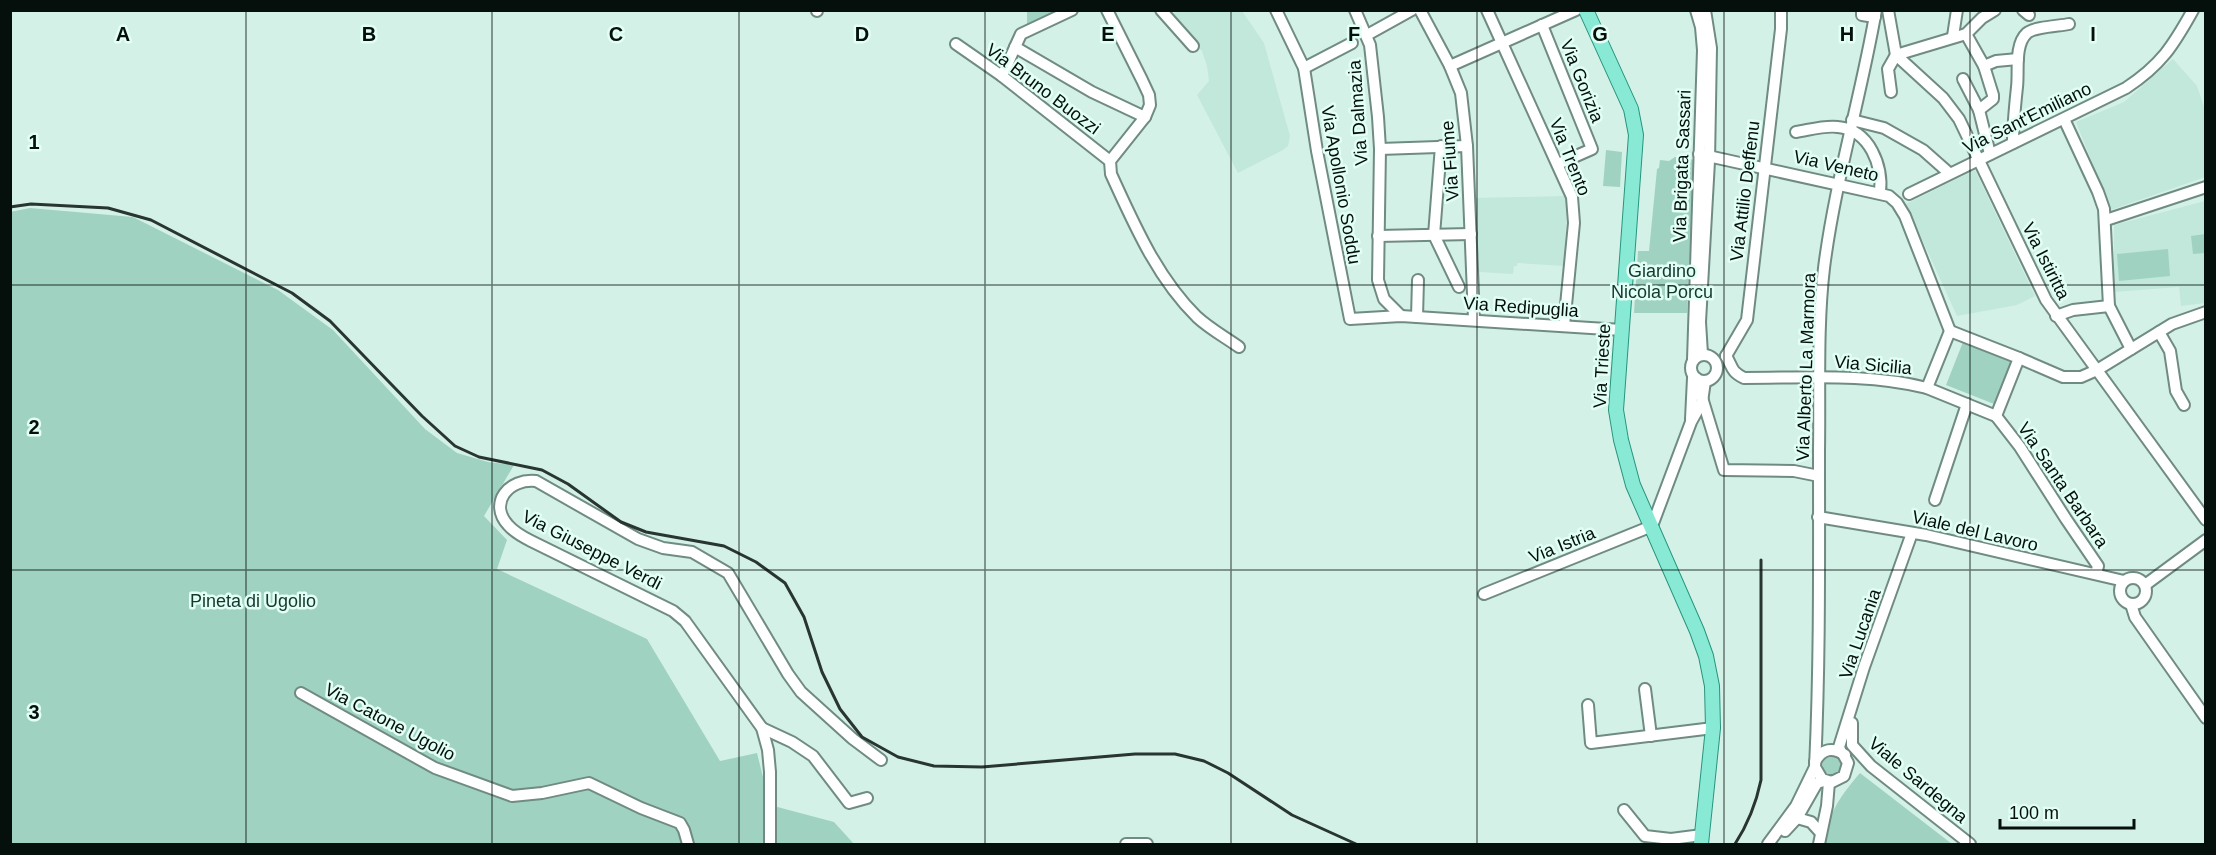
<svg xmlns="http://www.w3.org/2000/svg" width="2216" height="855" viewBox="0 0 2216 855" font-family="Arial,sans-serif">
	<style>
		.built { fill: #c1e8db }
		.green { fill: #a0d2c2 }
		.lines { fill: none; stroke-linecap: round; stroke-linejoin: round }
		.minor-casing { stroke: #708b83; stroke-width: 14 }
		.major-casing { stroke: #27947c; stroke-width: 16 }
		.minor { stroke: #fff; stroke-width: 10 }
		.major { stroke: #88ead4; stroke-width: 14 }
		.rail { stroke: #283531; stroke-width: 3 }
		.grid { fill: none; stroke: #050f0c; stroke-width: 1.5; stroke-opacity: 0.55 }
		.labels { text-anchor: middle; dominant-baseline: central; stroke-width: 5; stroke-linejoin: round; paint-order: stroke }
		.street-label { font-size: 18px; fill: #050f0c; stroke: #e1fff5 }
		.park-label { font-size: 18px; fill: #14372e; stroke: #e1fff5 }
		.grid-label { font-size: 20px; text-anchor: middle; font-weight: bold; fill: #050f0c; stroke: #e1fff5; stroke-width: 5; stroke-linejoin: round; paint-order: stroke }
	</style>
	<rect width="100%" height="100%" fill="#d4f1e8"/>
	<g class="built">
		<path d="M 1177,11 L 1242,11 L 1264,43 L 1290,136 L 1288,146 L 1283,150 L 1238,173 L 1197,95 L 1209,81 L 1207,66 L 1202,51 L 1173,20 L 1174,13 Z"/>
		<path d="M 2173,59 L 2197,86 L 2205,110 L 2205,177 L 2111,210 L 2076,122 L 2124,102 Z"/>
		<path d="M 1975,170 L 2035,296 L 2017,305 L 1957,316 L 1906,204 Z"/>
		<path d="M 1565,196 L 1567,203 L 1564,266 L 1517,263 L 1517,266 L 1514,266 L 1513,274 L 1479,272 L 1475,198 Z"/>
		<path d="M 2205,201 L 2205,303 L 2181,306 L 2179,287 L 2114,292 L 2114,225 Z"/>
	</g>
	<g class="green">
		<path d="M 1027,10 L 1063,11 L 1027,25 Z"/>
		<path d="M 1606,150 L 1622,152 L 1620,187 L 1603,186 Z"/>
		<path d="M 1675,157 L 1695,160 L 1687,313 L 1634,313 L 1638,251 L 1649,251 L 1657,169 L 1659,168 L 1660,160 L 1669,161 Z"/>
		<path d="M 30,208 L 133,217 L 278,290 L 333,330 L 425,429 L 457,453 L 488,462 L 514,465 L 484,516 L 507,540 L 497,569 L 647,639 L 720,761 L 757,753 L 770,805 L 834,822 L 854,844 L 11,844 L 10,212 Z"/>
		<path d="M 2205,234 L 2205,253 L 2193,254 L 2191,236 Z"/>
		<path d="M 2168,249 L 2170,276 L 2119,281 L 2117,254 Z"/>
		<path d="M 1963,342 L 2012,362 L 1994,404 L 1946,385 Z"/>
		<circle cx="1832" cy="766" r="10"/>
		<path d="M 1860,773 L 1952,844 L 1825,844 C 1827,814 1841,795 1860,773 Z"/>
	</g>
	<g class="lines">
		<defs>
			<g id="minor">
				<path d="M 817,10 L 817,11"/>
				<path d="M 1107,10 L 1142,80 L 1149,95 L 1150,105 L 1145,117 L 1110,161 L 1111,174 C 1134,224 1157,278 1197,317 C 1210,329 1225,337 1239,347"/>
				<path d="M 1161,10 L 1193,46"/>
				<path d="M 1276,10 L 1304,68 L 1317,151 L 1350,319 L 1401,316 L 1622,330"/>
				<path d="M 1355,10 L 1370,45 L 1378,117 L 1380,149 L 1378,280 L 1384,299 L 1401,316"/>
				<path d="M 1420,10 L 1450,66 L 1461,93 L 1467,146 L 1474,319"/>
				<path d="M 1487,10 L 1572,197 L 1574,223 L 1564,326"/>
				<path d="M 1862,10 L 1862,15 L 1875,17"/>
				<path d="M 1888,10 L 1896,55 L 1943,98 L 1959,119 L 2046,300 L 2206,520"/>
				<path d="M 2023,10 L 2029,15"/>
				<path d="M 1542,25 L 1592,149 L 1558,164"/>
				<path d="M 1966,34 L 1984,66 L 1993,95 L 1993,99 L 1979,110 L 1990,154"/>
				<path d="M 1367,35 L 1412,10"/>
				<path d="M 1953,36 L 1957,10"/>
				<path d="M 956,44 L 1002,76 L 1110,161"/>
				<path d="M 1015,47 L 1092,92 L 1145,117"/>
				<path d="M 1896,55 L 1966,34 L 1982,18 L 1995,10"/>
				<path d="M 1450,66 L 1576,10"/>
				<path d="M 1984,66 L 1996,61 L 2018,59"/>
				<path d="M 1304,68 L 1352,43"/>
				<path d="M 1002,76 L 1021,34 L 1072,10"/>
				<path d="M 1963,79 L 1979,110"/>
				<path d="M 1891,92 L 1888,69 L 1896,55"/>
				<path d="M 2064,119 L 2098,192 L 2104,209 L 2109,306 L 2131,349"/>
				<path d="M 1852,120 L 1884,128 L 1923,150 L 1949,173"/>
				<path d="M 1796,132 C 1809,130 1825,125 1838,127 C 1870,130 1883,166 1880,193"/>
				<path d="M 2013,143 C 2013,124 2015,106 2017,87 C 2019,71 2014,45 2027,33 C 2034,27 2059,26 2069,24"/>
				<path d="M 1441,146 L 1434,235 L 1459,287"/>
				<path d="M 1380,149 L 1467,146"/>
				<path d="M 1699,154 L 1889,196 L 1897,203 L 1905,216 L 1950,331"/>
				<path d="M 1909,194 L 2126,88 C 2161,65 2173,46 2193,10"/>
				<path d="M 2106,220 L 2206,187"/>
				<path d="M 1378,236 L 1471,234"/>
				<path d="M 2056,316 L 2073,310 L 2109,306"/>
				<path d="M 1417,317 L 1418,280"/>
				<path d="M 1950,331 L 2019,358 L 1996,416 L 1927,388 Z"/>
				<path d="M 2159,332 L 2170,351 L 2176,391 L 2184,405"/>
				<path d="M 1702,354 L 1700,322 L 1709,161 L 1711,48 L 1705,10"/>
				<circle cx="1704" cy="368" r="13"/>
				<path d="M 1726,356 L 1747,320 L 1781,29 L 1781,10"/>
				<path d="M 1726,356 C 1733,367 1730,371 1744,378 C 1805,378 1868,373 1927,388"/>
				<path d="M 2019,358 L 2063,377 L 2081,377 L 2097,370 L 2172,324 L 2206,312"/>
				<path d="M 1693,360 L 1703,50 L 1701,27 L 1696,10"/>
				<path d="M 1696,378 L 1724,470 L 1794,471 L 1819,476"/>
				<path d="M 1996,416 L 2020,447 L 2066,519 L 2098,566 L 2096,574"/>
				<path d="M 1691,419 L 1693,378"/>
				<path d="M 1935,500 L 1967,404"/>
				<path d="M 1818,517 L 1926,535 L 2124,581"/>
				<circle cx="2133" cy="591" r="13"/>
				<path d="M 2145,585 L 2206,540"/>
				<path d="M 1484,594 L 1652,526 L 1691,422 L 1702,402 L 1705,381"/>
				<path d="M 2131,604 L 2135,617 L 2206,718"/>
				<path d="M 1645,689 L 1651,736"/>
				<path d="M 301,693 L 435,768 L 512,796 L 542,793 L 589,783 L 641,808 L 680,823 L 684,830 L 688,844"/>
				<path d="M 1588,705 L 1591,743 L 1713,728"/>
				<path d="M 1852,723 L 1852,745 L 1871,766 L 1970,844"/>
				<path d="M 762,728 L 792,742 L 813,756 L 849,803 L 867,798"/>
				<path d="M 1841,752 L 1839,747 L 1864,667 L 1912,533"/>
				<path d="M 1843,754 L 1848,763 L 1844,776 L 1832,782 L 1822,779 L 1815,767 C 1820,662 1819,556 1819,450 C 1820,390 1817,328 1824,268 C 1835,181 1861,97 1876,10"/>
				<path d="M 1815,762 C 1822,748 1833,747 1845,755"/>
				<path d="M 1624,810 L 1645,836 L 1671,839 L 1702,835"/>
				<path d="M 1797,818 L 1811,822 L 1820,832"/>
				<path d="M 1785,831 L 1797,818 L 1817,783 L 1824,781"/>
				<path d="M 770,844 L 770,772 L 768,750 L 762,728 L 685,621 L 673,611 L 531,541 C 523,537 514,532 508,525 C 488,503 509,478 536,481 L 638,539 L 663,548 L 692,552 L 728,573 L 788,674 L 801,692 L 853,739 L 881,760"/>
				<path d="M 1126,844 L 1147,844"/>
				<path d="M 1768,844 L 1796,806 L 1815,767"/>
				<path d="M 1819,844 L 1827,806 L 1829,782"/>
			</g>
			<path id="major" d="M 1586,10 L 1631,109 L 1636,135 L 1616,410 L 1621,440 L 1633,485 L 1697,631 L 1706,656 L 1712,686 L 1713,728 L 1701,844"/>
		</defs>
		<use href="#minor" class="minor-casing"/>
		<use href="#major" class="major-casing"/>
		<use href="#minor" class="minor"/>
		<use href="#major" class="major"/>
		<g class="rail">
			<path d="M 10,207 L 31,204 L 108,208 L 151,220 L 292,293 L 330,321 L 422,416 L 455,446 L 479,457 L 542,470 L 568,484 L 621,522 L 646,532 L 724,546 L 756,562 L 785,583 L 804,617 L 822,672 L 840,709 L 862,737 L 898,757 L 934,766 L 982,767 L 1135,754 L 1175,754 L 1204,761 L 1228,773 L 1292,815 L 1356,844"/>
			<path d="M 1735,844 C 1748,824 1756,804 1761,780 L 1761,560"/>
		</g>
	</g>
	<path class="grid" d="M 246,10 L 246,844M 492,10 L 492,844M 739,10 L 739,844M 985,10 L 985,844M 1231,10 L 1231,844M 1477,10 L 1477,844M 1724,10 L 1724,844M 1970,10 L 1970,844M 10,285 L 2206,285M 10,570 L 2206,570"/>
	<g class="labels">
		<g class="street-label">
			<text transform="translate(1582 81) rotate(68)">Via Gorizia</text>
			<text transform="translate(1043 89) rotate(37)">Via Bruno Buozzi</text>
			<text transform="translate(1358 113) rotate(-94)">Via Dalmazia</text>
			<text transform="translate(2027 118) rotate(-26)">Via Sant'Emiliano</text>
			<text transform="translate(1570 157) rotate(68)">Via Trento</text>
			<text transform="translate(1450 161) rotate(-94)">Via Fiume</text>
			<text transform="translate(1682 166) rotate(-88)">Via Brigata Sassari</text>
			<text transform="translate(1836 166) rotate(13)">Via Veneto</text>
			<text transform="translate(1341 185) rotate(80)">Via Apollonio Soddu</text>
			<text transform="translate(1745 191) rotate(-83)">Via Attilio Deffenu</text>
			<text transform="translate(2046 261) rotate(63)">Via Istiritta</text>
			<text transform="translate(1521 307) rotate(4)">Via Redipuglia</text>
			<text transform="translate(1873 365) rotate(5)">Via Sicilia</text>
			<text transform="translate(1602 366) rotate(-87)">Via Trieste</text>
			<text transform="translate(1806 367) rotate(-88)">Via Alberto La Marmora</text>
			<text transform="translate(2063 485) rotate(56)">Via Santa Barbara</text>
			<text transform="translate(1975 531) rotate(13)">Viale del Lavoro</text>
			<text transform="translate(1562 545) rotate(-22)">Via Istria</text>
			<text transform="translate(592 550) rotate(27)">Via Giuseppe Verdi</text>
			<text transform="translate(1860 634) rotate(-71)">Via Lucania</text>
			<text transform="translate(390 722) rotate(28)">Via Catone Ugolio</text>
			<text transform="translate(1918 780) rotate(40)">Viale Sardegna</text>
		</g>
		<g class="park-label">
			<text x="1662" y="271">Giardino<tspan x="1662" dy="21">Nicola Porcu</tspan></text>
			<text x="253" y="601">Pineta di Ugolio</text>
		</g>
	</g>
	<g class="grid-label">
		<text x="123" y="41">A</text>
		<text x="369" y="41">B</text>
		<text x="616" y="41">C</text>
		<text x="862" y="41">D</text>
		<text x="1108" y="41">E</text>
		<text x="1354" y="41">F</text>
		<text x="1600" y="41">G</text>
		<text x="1847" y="41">H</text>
		<text x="2093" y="41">I</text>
		<text x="34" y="149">1</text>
		<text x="34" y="434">2</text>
		<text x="34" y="719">3</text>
	</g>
	<rect width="2216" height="855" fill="none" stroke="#050f0c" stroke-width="24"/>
	<path d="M2000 819v9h134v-9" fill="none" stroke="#050f0c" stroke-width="3"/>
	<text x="2009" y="819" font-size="18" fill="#050f0c" stroke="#e1fff5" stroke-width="4.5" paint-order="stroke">100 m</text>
</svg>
